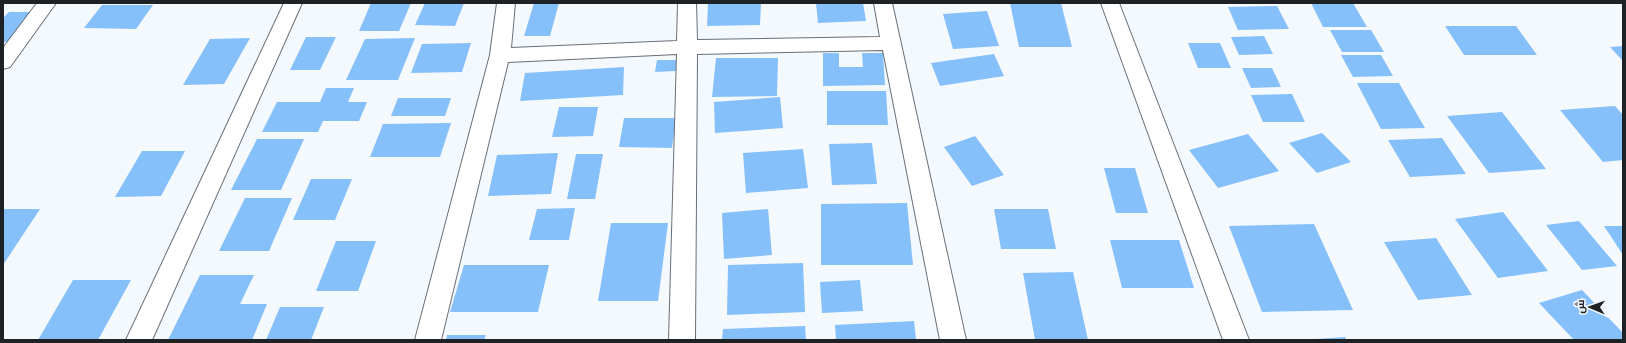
<svg xmlns="http://www.w3.org/2000/svg" width="1626" height="343" viewBox="0 0 1626 343" font-family="Poppins,Cairo,sans-serif">
	<style>
		.building { fill: #86c0fa }
		.lines { fill: none; stroke-linecap: round; stroke-linejoin: round }
		.street-casing { stroke: #686f77; stroke-width: 2 }
		.street { fill: #fff; fill-rule: evenodd }
	</style>
	<rect width="100%" height="100%" fill="#f4f9fe"/>
	<g class="building">
		<path d="M 371,3 L 411,3 L 399,31 L 359,31 Z"/>
		<path d="M 425,3 L 464,3 L 455,26 L 415,25 Z"/>
		<path d="M 534,3 L 559,3 L 550,36 L 524,36 Z"/>
		<path d="M 708,3 L 761,3 L 760,25 L 707,26 Z"/>
		<path d="M 816,3 L 863,3 L 866,21 L 818,23 Z"/>
		<path d="M 1010,3 L 1061,3 L 1072,47 L 1019,47 Z"/>
		<path d="M 1311,3 L 1353,3 L 1367,27 L 1323,27 Z"/>
		<path d="M 102,5 L 153,5 L 136,29 L 84,28 Z"/>
		<path d="M 1277,6 L 1289,29 L 1238,30 L 1228,7 Z"/>
		<path d="M 987,11 L 999,46 L 953,49 L 943,14 Z"/>
		<path d="M 9,12 L 34,12 L 7,42 L 3,42 L 3,18 Z"/>
		<path d="M 1445,26 L 1516,26 L 1537,55 L 1464,55 Z"/>
		<path d="M 1330,30 L 1371,30 L 1384,52 L 1342,52 Z"/>
		<path d="M 1264,36 L 1273,54 L 1239,55 L 1231,37 Z"/>
		<path d="M 306,37 L 336,37 L 320,70 L 290,70 Z"/>
		<path d="M 250,38 L 224,84 L 183,85 L 210,39 Z"/>
		<path d="M 415,38 L 398,80 L 346,80 L 365,39 Z"/>
		<path d="M 471,43 L 462,72 L 411,73 L 422,44 Z"/>
		<path d="M 1188,43 L 1220,43 L 1231,68 L 1198,68 Z"/>
		<path d="M 1623,46 L 1623,61 L 1610,47 Z"/>
		<path d="M 823,53 L 839,53 L 839,67 L 863,67 L 862,53 L 883,53 L 885,85 L 823,86 Z"/>
		<path d="M 994,54 L 1004,76 L 940,86 L 931,63 Z"/>
		<path d="M 1341,55 L 1381,55 L 1393,76 L 1353,77 Z"/>
		<path d="M 716,58 L 778,58 L 777,96 L 712,97 Z"/>
		<path d="M 657,60 L 677,60 L 676,71 L 655,72 Z"/>
		<path d="M 624,67 L 623,95 L 520,101 L 525,73 Z"/>
		<path d="M 1242,68 L 1272,68 L 1281,87 L 1251,88 Z"/>
		<path d="M 1357,83 L 1399,83 L 1425,128 L 1381,129 Z"/>
		<path d="M 326,88 L 354,88 L 348,102 L 367,102 L 359,121 L 323,121 L 318,132 L 262,132 L 277,102 L 320,102 Z"/>
		<path d="M 827,91 L 886,91 L 888,125 L 827,125 Z"/>
		<path d="M 1292,94 L 1305,122 L 1263,122 L 1251,95 Z"/>
		<path d="M 780,97 L 783,128 L 715,133 L 714,102 Z"/>
		<path d="M 398,98 L 451,98 L 445,116 L 391,116 Z"/>
		<path d="M 1615,106 L 1623,115 L 1623,160 L 1603,162 L 1560,110 Z"/>
		<path d="M 559,107 L 598,107 L 593,136 L 552,137 Z"/>
		<path d="M 1502,112 L 1546,169 L 1489,173 L 1447,116 Z"/>
		<path d="M 624,118 L 676,118 L 672,148 L 619,147 Z"/>
		<path d="M 451,123 L 440,157 L 370,157 L 383,124 Z"/>
		<path d="M 1322,133 L 1351,162 L 1317,173 L 1289,143 Z"/>
		<path d="M 1248,134 L 1279,171 L 1218,188 L 1189,150 Z"/>
		<path d="M 975,136 L 1004,175 L 972,186 L 944,147 Z"/>
		<path d="M 1442,138 L 1466,174 L 1410,177 L 1388,140 Z"/>
		<path d="M 257,139 L 304,139 L 281,190 L 231,190 Z"/>
		<path d="M 872,143 L 877,184 L 832,185 L 829,144 Z"/>
		<path d="M 803,149 L 808,188 L 746,193 L 743,153 Z"/>
		<path d="M 142,151 L 185,151 L 161,196 L 115,197 Z"/>
		<path d="M 558,153 L 551,194 L 488,196 L 497,155 Z"/>
		<path d="M 576,154 L 603,154 L 595,199 L 567,199 Z"/>
		<path d="M 1104,168 L 1135,168 L 1148,213 L 1116,213 Z"/>
		<path d="M 311,179 L 352,179 L 335,220 L 293,220 Z"/>
		<path d="M 245,198 L 292,198 L 269,251 L 219,251 Z"/>
		<path d="M 907,203 L 913,265 L 821,265 L 821,204 Z"/>
		<path d="M 575,208 L 569,240 L 529,240 L 537,209 Z"/>
		<path d="M 3,209 L 40,209 L 3,265 Z"/>
		<path d="M 768,209 L 772,255 L 724,259 L 722,213 Z"/>
		<path d="M 994,209 L 1048,209 L 1056,249 L 1001,249 Z"/>
		<path d="M 1503,212 L 1548,271 L 1498,278 L 1455,219 Z"/>
		<path d="M 1579,221 L 1617,266 L 1582,270 L 1546,225 Z"/>
		<path d="M 611,223 L 668,223 L 658,301 L 598,301 Z"/>
		<path d="M 1314,224 L 1353,310 L 1262,312 L 1229,226 Z"/>
		<path d="M 1604,226 L 1623,226 L 1623,255 Z"/>
		<path d="M 1436,238 L 1472,295 L 1418,300 L 1384,242 Z"/>
		<path d="M 1110,240 L 1179,240 L 1194,288 L 1122,288 Z"/>
		<path d="M 336,241 L 376,241 L 358,291 L 316,291 Z"/>
		<path d="M 803,263 L 805,312 L 727,315 L 728,265 Z"/>
		<path d="M 464,265 L 549,265 L 538,312 L 450,312 Z"/>
		<path d="M 1073,272 L 1088,340 L 1035,340 L 1023,273 Z"/>
		<path d="M 200,275 L 254,275 L 240,304 L 267,304 L 252,340 L 168,340 Z"/>
		<path d="M 73,280 L 131,280 L 98,340 L 38,340 Z"/>
		<path d="M 860,280 L 863,311 L 822,313 L 820,282 Z"/>
		<path d="M 1582,290 L 1623,333 L 1623,340 L 1574,340 L 1539,303 Z"/>
		<path d="M 280,307 L 324,307 L 311,340 L 266,340 Z"/>
		<path d="M 914,321 L 916,340 L 836,340 L 835,325 Z"/>
		<path d="M 805,326 L 806,340 L 722,340 L 723,329 Z"/>
		<path d="M 447,335 L 486,335 L 484,340 L 446,340 Z"/>
		<path d="M 1345,337 L 1346,340 L 1316,340 L 1316,339 Z"/>
	</g>
	<g class="lines">
		<defs>
			<g id="street">
				<path d="M 37,3 L 56,3 L 10,67 L 3,69 L 3,48 Z"/>
				<path d="M 284,3 L 302,3 L 152,340 L 126,340 Z"/>
				<path d="M 497,3 L 515,3 L 511,48 L 677,41 L 678,3 L 696,3 L 697,40 L 880,37 L 874,3 L 892,3 L 966,340 L 940,340 L 883,50 L 697,54 L 695,340 L 669,340 L 677,54 L 508,62 L 441,340 L 415,340 L 490,55 Z"/>
				<path d="M 1101,3 L 1119,3 L 1249,340 L 1223,340 Z"/>
			</g>
		</defs>
		<use href="#street" class="street-casing"/>
		<use href="#street" class="street"/>
	</g>
	<rect width="1626" height="343" fill="none" stroke="#1f2225" stroke-width="8"/>
	<g transform="translate(1590 307) rotate(272)" stroke="#f4f9fe" stroke-width="3" paint-order="stroke">
	<path d="M0-3L7 15L0 10L-7 15Z" fill="#1f2225"/>
	<text y="-6" font-size="11" font-weight="bold" text-anchor="middle" fill="#1f2225">ش</text>
	</g>
</svg>
